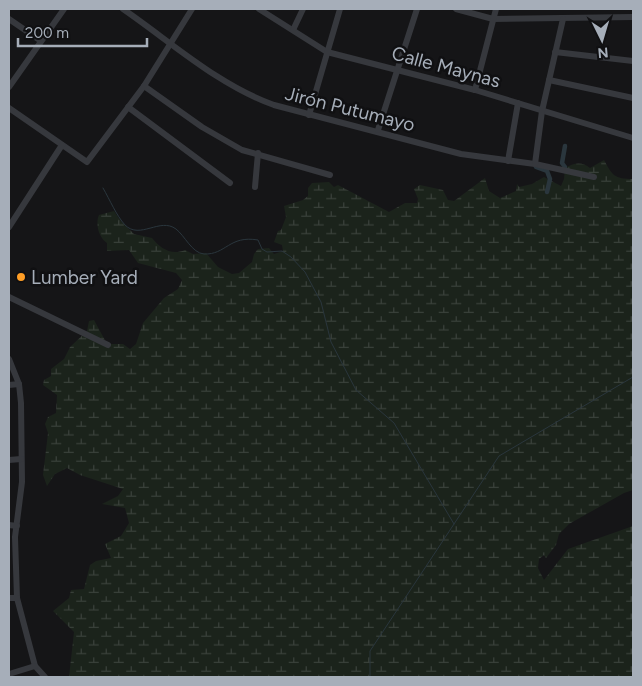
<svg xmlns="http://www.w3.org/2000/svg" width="642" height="686" viewBox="0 0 642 686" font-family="Figtree,sans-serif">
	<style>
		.wetland { fill: url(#wetland-marsh) }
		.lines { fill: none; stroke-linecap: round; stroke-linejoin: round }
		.stream { stroke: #2a363d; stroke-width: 1 }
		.canal { stroke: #2a363d; stroke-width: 4.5 }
		.minor { stroke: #36383d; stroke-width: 6 }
		.poi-dot { fill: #ff9e26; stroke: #101012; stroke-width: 2 }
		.labels { text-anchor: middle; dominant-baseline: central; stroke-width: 5; stroke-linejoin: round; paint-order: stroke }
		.street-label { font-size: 19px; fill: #a6aeb9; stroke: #101012 }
		.poi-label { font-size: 19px; fill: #a6aeb9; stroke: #101012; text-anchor: start }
	</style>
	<defs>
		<pattern id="wetland-marsh" width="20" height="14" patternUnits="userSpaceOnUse" patternTransform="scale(1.25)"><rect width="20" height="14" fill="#1b231b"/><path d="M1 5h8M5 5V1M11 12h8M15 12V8" fill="none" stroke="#39403a"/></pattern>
	</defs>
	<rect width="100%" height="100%" fill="#151517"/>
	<path class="wetland" d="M 604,160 C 612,175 614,179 633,179 L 633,490 L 624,493 L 569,524 L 559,534 L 556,545 L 546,558 L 544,555 L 539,559 L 538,568 L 544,580 L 568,549 L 633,526 L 633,677 L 69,677 L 74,632 L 53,611 L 69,598 L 71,590 L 84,589 L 90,565 L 96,561 L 111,558 L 105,544 L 121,536 L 129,523 L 125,508 L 102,504 L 118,496 L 123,489 L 80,475 L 67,468 L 55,474 L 47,486 L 43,475 L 48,433 L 45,424 L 48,417 L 56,413 L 57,395 L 43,385 L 44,380 L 51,376 L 51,369 L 64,359 L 70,347 L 87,331 L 89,321 L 94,320 L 107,344 L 123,344 L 130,349 L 136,344 L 143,323 L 164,298 L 178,289 L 182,280 L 176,273 L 138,263 L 129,250 L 107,251 L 107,243 C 99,238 95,224 99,215 L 114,211 L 120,220 L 134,234 L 152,238 C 160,248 171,256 185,250 L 193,254 L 206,253 L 218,267 L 232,274 L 239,273 L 252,262 L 254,254 L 258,249 L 269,248 L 274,254 L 283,251 L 282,245 L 274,242 L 278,231 L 281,230 L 286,217 L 284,206 L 303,200 L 308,196 L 308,188 L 312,183 L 329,182 L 334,187 L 338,185 L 389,212 L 405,203 L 417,203 L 418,199 L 414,189 L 420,185 L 443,190 L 448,200 L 454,201 L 485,178 L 489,191 L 500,198 L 516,191 L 517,184 L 519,187 L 532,184 L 544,177 L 561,186 L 564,179 L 565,168 C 573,163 582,161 590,168 Z"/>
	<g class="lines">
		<g class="stream">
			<path d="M 103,188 C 110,200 116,215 125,225 C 140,240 160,217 176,229 C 185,236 192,253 204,254 C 226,255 229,235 258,240 L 262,249 L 267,252 L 282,251 L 291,257 L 305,272 L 321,302 L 331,342 L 356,390 L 394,423 L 454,524"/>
			<path d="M 370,677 L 370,651 L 499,456 L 633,377"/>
		</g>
		<g class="canal">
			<path d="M 565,146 L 562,163 L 565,167"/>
			<path d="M 536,167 L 547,171 L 550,179 L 547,192"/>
		</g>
		<g class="minor">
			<path d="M 123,9 C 171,42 218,85 274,105 L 461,154 L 535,164 L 594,177"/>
			<path d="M 259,9 L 327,52 L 475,90 L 633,138"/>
			<path d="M 456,9 L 493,19 L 633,17"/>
			<path d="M 9,19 L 41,41"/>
			<path d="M 293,30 L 303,9"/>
			<path d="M 555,52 L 633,61"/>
			<path d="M 549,80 L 633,98"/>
			<path d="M 144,86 L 202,127 L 242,150 L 330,175"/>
			<path d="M 9,87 L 64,9"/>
			<path d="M 475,90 L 496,9"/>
			<path d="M 128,107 L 230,183"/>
			<path d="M 9,108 L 87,162 L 144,86 L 192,9"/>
			<path d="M 309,115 L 340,9"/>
			<path d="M 378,130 L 417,9"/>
			<path d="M 508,161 L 518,103"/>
			<path d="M 535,164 L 542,111 L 563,19"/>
			<path d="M 255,187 L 258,153"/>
			<path d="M 9,227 L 62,145"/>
			<path d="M 9,297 L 108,345"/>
			<path d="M 9,359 L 19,384 L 21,403 L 22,482 L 15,537 L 17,598 L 35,666 L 45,677"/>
			<path d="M 9,385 L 19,384"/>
			<path d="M 9,460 L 21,459"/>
			<path d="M 9,525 L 17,526"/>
			<path d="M 9,598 L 17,598"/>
			<path d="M 9,674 L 35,666"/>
		</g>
	</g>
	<circle class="poi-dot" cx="21" cy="277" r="5"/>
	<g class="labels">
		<g class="street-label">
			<text transform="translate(446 67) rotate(15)">Calle Maynas</text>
			<text transform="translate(350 109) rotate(14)">Jirón Putumayo</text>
		</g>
		<g class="poi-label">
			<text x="31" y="277">Lumber Yard</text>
		</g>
	</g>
	<rect width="642" height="686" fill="none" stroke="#a6aeb9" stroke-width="20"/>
	<g transform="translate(602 40) rotate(175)" stroke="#101012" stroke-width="4" paint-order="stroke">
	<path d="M0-4L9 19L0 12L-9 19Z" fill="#a6aeb9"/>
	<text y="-8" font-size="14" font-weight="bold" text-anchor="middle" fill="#a6aeb9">N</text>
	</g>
	<path d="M18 38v8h129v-8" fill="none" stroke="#a6aeb9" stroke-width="2.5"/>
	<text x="25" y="38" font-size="15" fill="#a6aeb9" stroke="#101012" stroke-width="4" paint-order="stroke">200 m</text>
</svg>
